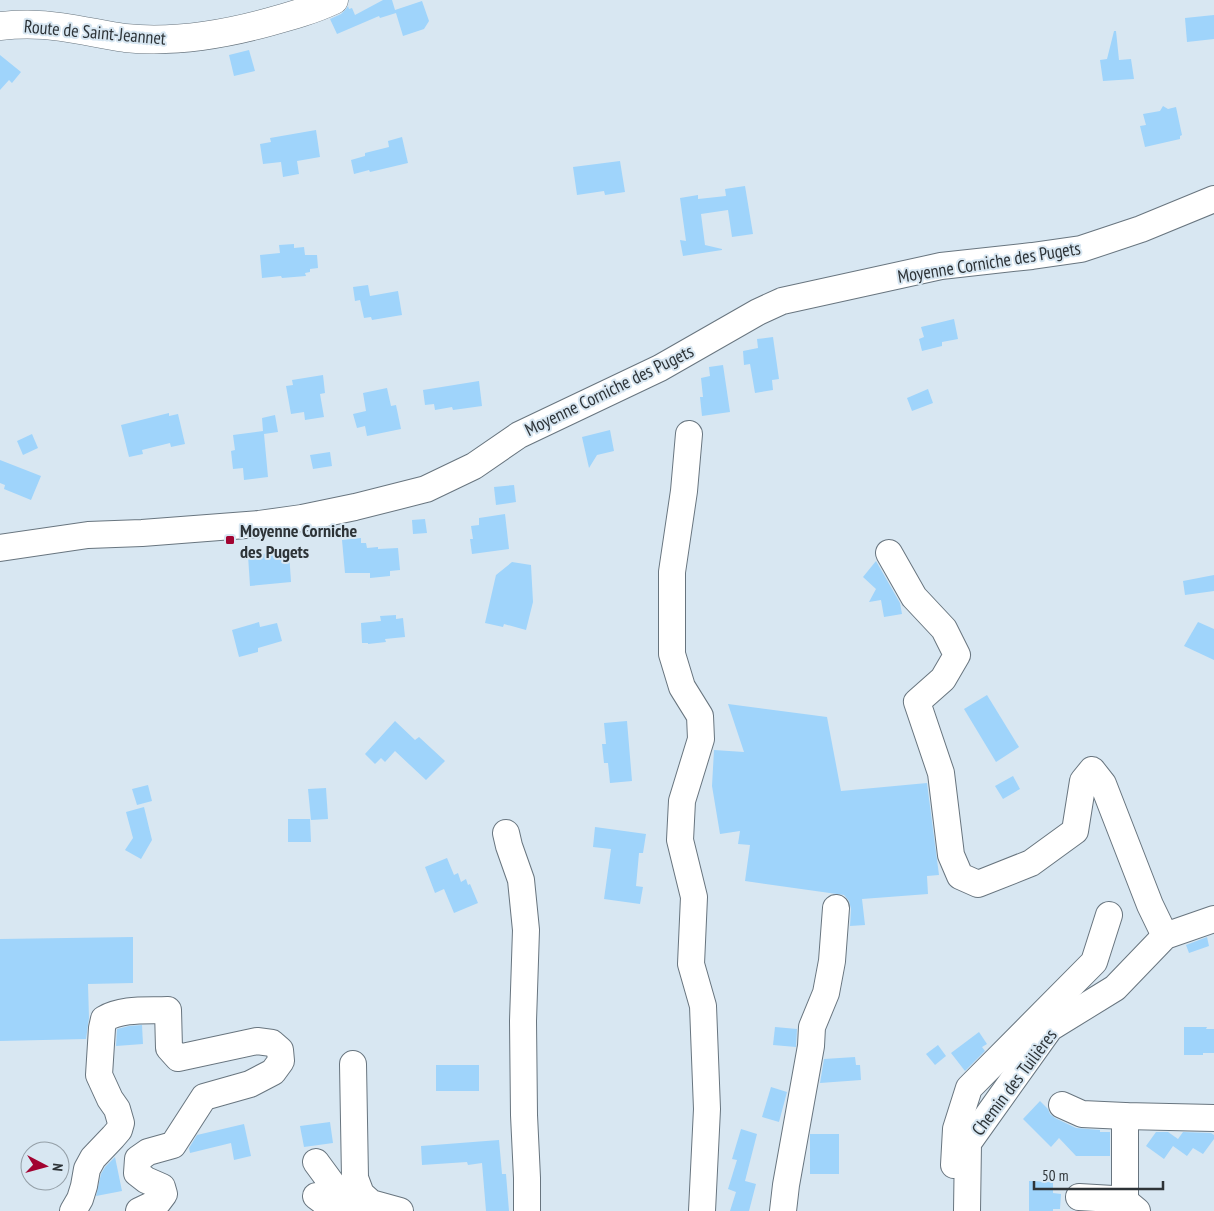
<svg xmlns="http://www.w3.org/2000/svg" width="1214" height="1211" viewBox="0 0 1214 1211" font-family="'PT Sans Narrow',sans-serif">
	<style>
		.building { fill: #9fd4fb }
		.lines { fill: none; stroke-linecap: round; stroke-linejoin: round }
		.minor-casing { stroke: #68757f; stroke-width: 28 }
		.major-casing { stroke: #68757f; stroke-width: 29 }
		.minor { stroke: #fff; stroke-width: 26 }
		.major { stroke: #fff; stroke-width: 28 }
		.poi-dot { fill: #a20331; stroke: #d8e7f2; stroke-width: 2 }
		.labels { text-anchor: middle; dominant-baseline: central; stroke-width: 4; stroke-linejoin: round; paint-order: stroke }
		.street-label { font-size: 18px; fill: #2d3337; stroke: #d8e7f2 }
		.poi-label { font-size: 18px; font-weight: bold; fill: #2d3337; stroke: #d8e7f2; text-anchor: start }
	</style>
	<rect width="100%" height="100%" fill="#d8e7f2"/>
	<g class="building">
		<path d="M 383,0 L 392,0 L 395,10 L 422,1 L 429,21 L 424,29 L 403,36 L 396,13 L 380,18 L 379,16 L 337,34 L 330,19 L 341,14 L 346,9 L 348,6 L 349,9 L 352,8 L 355,15 Z"/>
		<path d="M 1214,15 L 1214,39 L 1187,42 L 1185,18 Z"/>
		<path d="M 1114,31 L 1116,31 L 1119,60 L 1131,59 L 1134,79 L 1103,81 L 1100,60 L 1107,59 Z"/>
		<path d="M 249,50 L 255,71 L 234,76 L 229,55 Z"/>
		<path d="M 0,55 L 21,72 L 12,83 L 9,80 L 0,90 Z"/>
		<path d="M 1163,106 L 1168,109 L 1176,107 L 1182,135 L 1180,136 L 1180,139 L 1145,147 L 1140,126 L 1146,125 L 1143,114 L 1160,111 Z"/>
		<path d="M 316,130 L 320,157 L 297,161 L 299,174 L 283,177 L 281,162 L 263,164 L 260,144 L 271,142 L 270,138 Z"/>
		<path d="M 402,137 L 408,163 L 370,172 L 369,170 L 354,174 L 351,160 L 365,156 L 365,153 L 389,147 L 388,141 Z"/>
		<path d="M 620,161 L 625,192 L 605,195 L 604,191 L 577,195 L 573,167 Z"/>
		<path d="M 745,186 L 753,234 L 732,237 L 728,210 L 701,214 L 705,245 L 722,249 L 722,250 L 683,256 L 680,240 L 686,241 L 680,198 L 698,195 L 698,199 L 726,196 L 725,189 Z"/>
		<path d="M 294,244 L 294,248 L 304,247 L 305,255 L 317,255 L 318,268 L 310,269 L 310,272 L 305,273 L 306,276 L 282,278 L 281,276 L 262,278 L 260,255 L 280,253 L 279,245 Z"/>
		<path d="M 368,285 L 370,296 L 398,291 L 402,315 L 372,320 L 371,317 L 364,318 L 360,300 L 355,301 L 353,287 Z"/>
		<path d="M 954,319 L 958,339 L 942,342 L 942,346 L 922,351 L 919,339 L 924,337 L 921,327 Z"/>
		<path d="M 773,337 L 779,379 L 772,380 L 773,390 L 755,393 L 750,364 L 744,365 L 743,351 L 758,348 L 757,339 Z"/>
		<path d="M 723,365 L 730,412 L 702,416 L 700,397 L 703,397 L 701,378 L 710,376 L 709,367 Z"/>
		<path d="M 323,375 L 325,393 L 320,394 L 324,417 L 305,420 L 304,412 L 291,414 L 286,386 L 293,385 L 292,380 Z"/>
		<path d="M 479,381 L 482,406 L 453,410 L 452,407 L 435,410 L 434,404 L 425,405 L 423,390 Z"/>
		<path d="M 387,388 L 391,406 L 396,405 L 401,429 L 367,436 L 365,426 L 357,428 L 353,414 L 366,411 L 363,393 Z"/>
		<path d="M 928,389 L 933,403 L 912,411 L 907,398 Z"/>
		<path d="M 169,413 L 169,416 L 178,414 L 185,444 L 171,447 L 170,443 L 142,450 L 143,454 L 129,457 L 121,425 Z"/>
		<path d="M 275,415 L 278,432 L 264,434 L 268,477 L 244,480 L 243,468 L 233,469 L 231,451 L 235,450 L 233,435 L 263,431 L 262,418 Z"/>
		<path d="M 610,430 L 614,451 L 597,455 L 589,468 L 582,437 Z"/>
		<path d="M 32,434 L 38,448 L 23,455 L 17,441 Z"/>
		<path d="M 330,452 L 332,466 L 313,469 L 310,455 Z"/>
		<path d="M 0,460 L 41,476 L 31,500 L 4,489 L 5,485 L 0,483 Z"/>
		<path d="M 514,485 L 516,502 L 496,505 L 494,487 Z"/>
		<path d="M 505,514 L 509,549 L 472,554 L 470,539 L 473,539 L 471,526 L 479,525 L 479,518 Z"/>
		<path d="M 425,519 L 427,533 L 413,534 L 412,520 Z"/>
		<path d="M 361,538 L 361,543 L 366,543 L 367,548 L 378,547 L 378,549 L 398,548 L 400,570 L 390,571 L 390,576 L 370,578 L 370,573 L 345,573 L 342,540 Z"/>
		<path d="M 289,552 L 291,582 L 250,586 L 248,555 Z"/>
		<path d="M 876,561 L 900,603 L 902,614 L 884,617 L 881,600 L 869,602 L 876,589 L 863,577 Z"/>
		<path d="M 512,562 L 531,565 L 533,602 L 526,630 L 504,624 L 503,627 L 485,623 L 496,575 Z"/>
		<path d="M 1214,575 L 1214,591 L 1185,595 L 1183,581 Z"/>
		<path d="M 396,615 L 396,619 L 403,618 L 405,637 L 385,639 L 386,642 L 368,644 L 368,643 L 362,643 L 361,623 L 381,621 L 380,616 Z"/>
		<path d="M 259,622 L 260,627 L 277,623 L 282,641 L 258,648 L 258,652 L 239,657 L 232,630 Z"/>
		<path d="M 1198,622 L 1214,629 L 1214,660 L 1184,646 Z"/>
		<path d="M 987,695 L 1019,747 L 996,762 L 964,709 Z"/>
		<path d="M 728,704 L 827,717 L 841,791 L 927,783 L 939,875 L 927,876 L 928,894 L 862,899 L 865,925 L 850,926 L 851,909 L 849,901 L 844,895 L 745,881 L 750,845 L 738,844 L 740,831 L 720,834 L 712,786 L 714,750 L 744,752 Z"/>
		<path d="M 395,721 L 415,740 L 419,737 L 445,761 L 426,780 L 395,751 L 385,762 L 381,758 L 375,764 L 365,754 Z"/>
		<path d="M 627,721 L 632,781 L 610,783 L 608,763 L 604,763 L 602,744 L 606,744 L 604,723 Z"/>
		<path d="M 1013,776 L 1020,789 L 1003,799 L 995,786 Z"/>
		<path d="M 148,785 L 152,801 L 137,805 L 132,789 Z"/>
		<path d="M 326,788 L 328,819 L 311,820 L 308,789 Z"/>
		<path d="M 144,807 L 152,840 L 141,859 L 125,850 L 133,838 L 126,812 Z"/>
		<path d="M 288,819 L 310,819 L 311,842 L 288,842 Z"/>
		<path d="M 595,827 L 646,834 L 643,853 L 639,853 L 636,886 L 643,887 L 640,904 L 604,899 L 611,849 L 593,847 Z"/>
		<path d="M 447,858 L 454,875 L 458,873 L 461,882 L 466,879 L 468,885 L 470,884 L 478,903 L 454,913 L 444,889 L 435,893 L 425,867 Z"/>
		<path d="M 133,937 L 133,983 L 88,984 L 89,1018 L 86,1039 L 0,1041 L 0,939 Z"/>
		<path d="M 1207,937 L 1209,946 L 1189,953 L 1186,945 Z"/>
		<path d="M 142,1025 L 143,1044 L 116,1046 L 117,1029 L 129,1026 Z"/>
		<path d="M 775,1027 L 797,1029 L 796,1047 L 773,1045 Z"/>
		<path d="M 1184,1027 L 1207,1027 L 1206,1029 L 1214,1029 L 1214,1053 L 1203,1053 L 1203,1055 L 1184,1055 Z"/>
		<path d="M 979,1032 L 987,1044 L 982,1047 L 985,1051 L 965,1071 L 951,1053 Z"/>
		<path d="M 938,1045 L 946,1056 L 935,1065 L 926,1054 Z"/>
		<path d="M 855,1057 L 856,1065 L 860,1065 L 861,1080 L 820,1083 L 824,1059 Z"/>
		<rect x="436" y="1065" width="43" height="26"/>
		<path d="M 771,1087 L 787,1092 L 779,1122 L 762,1117 Z"/>
		<path d="M 1040,1101 L 1048,1109 L 1050,1114 L 1055,1118 L 1076,1128 L 1100,1130 L 1100,1132 L 1110,1132 L 1110,1156 L 1076,1156 L 1059,1138 L 1051,1147 L 1023,1119 Z"/>
		<path d="M 330,1122 L 333,1143 L 304,1147 L 300,1126 Z"/>
		<path d="M 244,1124 L 251,1156 L 234,1160 L 231,1143 L 190,1153 L 189,1148 L 197,1135 Z"/>
		<path d="M 741,1129 L 757,1134 L 745,1181 L 756,1184 L 749,1211 L 730,1211 L 736,1192 L 728,1189 L 737,1160 L 732,1159 Z"/>
		<path d="M 1156,1132 L 1168,1132 L 1178,1139 L 1183,1132 L 1211,1133 L 1214,1135 L 1214,1139 L 1203,1154 L 1193,1148 L 1187,1156 L 1173,1146 L 1164,1159 L 1146,1146 Z"/>
		<rect x="810" y="1134" width="29" height="40"/>
		<path d="M 499,1140 L 502,1174 L 506,1174 L 509,1211 L 486,1211 L 482,1163 L 468,1165 L 467,1162 L 422,1165 L 421,1146 Z"/>
		<path d="M 115,1157 L 122,1191 L 96,1196 L 101,1174 L 105,1167 Z"/>
		<path d="M 1029,1181 L 1053,1182 L 1053,1193 L 1061,1194 L 1060,1209 L 1053,1209 L 1053,1211 L 1029,1211 Z"/>
	</g>
	<g class="lines">
		<defs>
			<g id="minor">
				<path d="M 689,434 L 684,491 L 672,572 L 672,654 L 682,687 L 700,716 L 701,739 L 682,801 L 680,840 L 694,897 L 691,964 L 703,1006 L 707,1109 L 702,1211"/>
				<path d="M 0,548 L 88,535 L 142,533 L 259,524 L 302,518 L 355,507 L 426,489 L 474,466 L 519,435 L 660,368 L 758,312 L 782,301 L 941,266 L 1032,256 L 1081,249 L 1141,229 L 1214,199"/>
				<path d="M 889,553 L 914,597 L 944,629 L 957,655 L 943,679 L 917,702 L 941,773 L 951,855 L 960,876 L 978,884 L 1031,863 L 1075,831 L 1083,781 L 1092,770 L 1103,784 L 1150,905 L 1165,936"/>
				<path d="M 506,833 L 509,846 L 521,880 L 526,930 L 523,1021 L 524,1115 L 527,1178 L 527,1211"/>
				<path d="M 353,1064 L 355,1178 L 361,1194 L 371,1203 L 400,1211"/>
				<path d="M 1062,1105 L 1082,1114 L 1125,1116 L 1214,1118"/>
				<path d="M 1125,1116 L 1125,1201"/>
				<path d="M 316,1162 L 338,1192 L 365,1211"/>
				<path d="M 954,1165 L 956,1129 L 969,1088 L 1094,962 L 1109,915"/>
				<path d="M 316,1196 L 336,1211"/>
				<path d="M 1079,1197 L 1113,1199 L 1125,1201 L 1137,1211"/>
				<path d="M 73,1211 L 80,1199 L 84,1186 L 87,1169 L 93,1158 L 113,1137 L 119,1130 L 121,1123 L 117,1109 L 110,1099 L 99,1075 L 102,1028 L 104,1019 C 123,1008 147,1011 168,1010 L 169,1048 L 178,1058 L 257,1041 L 272,1043 L 280,1050 L 281,1061 L 273,1072 L 250,1084 L 204,1097 L 173,1145 L 148,1152 L 138,1159 L 137,1173 L 146,1180 L 162,1187 L 164,1194 L 158,1202 L 139,1211"/>
				<path d="M 783,1211 L 786,1185 L 811,1046 L 812,1027 L 826,993 L 832,961 L 836,908"/>
				<path d="M 967,1211 L 968,1143 L 1050,1028 L 1115,988 L 1165,936 L 1214,919"/>
			</g>
			<path id="major" d="M 0,26 C 20,24 41,24 61,27 C 83,30 104,35 125,38 C 174,43 222,35 269,22 C 291,16 313,10 334,0"/>
		</defs>
		<use href="#minor" class="minor-casing"/>
		<use href="#major" class="major-casing"/>
		<use href="#minor" class="minor"/>
		<use href="#major" class="major"/>
	</g>
	<rect class="poi-dot" x="225" y="535" width="10" height="10" rx="2.5"/>
	<g class="labels">
		<g class="street-label">
			<text transform="translate(95 32) rotate(5)">Route de Saint-Jeannet</text>
			<text transform="translate(989 262) rotate(-9)">Moyenne Corniche des Pugets</text>
			<text transform="translate(609 390) rotate(-26)">Moyenne Corniche des Pugets</text>
			<text transform="translate(1014 1082) rotate(-53)">Chemin des Tuilières</text>
		</g>
		<g class="poi-label">
			<text x="240" y="530">Moyenne Corniche<tspan x="240" dy="21">des Pugets</tspan></text>
		</g>
	</g>
	<g transform="translate(45 1166) rotate(96)"><circle r="24" fill="#d8e7f2" stroke="#949fa7"/>
	<path d="M0-4L9 19L0 12L-9 19Z" fill="#a20331"/>
	<text y="-8" font-size="14" font-weight="bold" text-anchor="middle" fill="#2d3337">N</text>
	</g>
	<path d="M1034 1181v8h129v-8" fill="none" stroke="#2d3337" stroke-width="2.5"/>
	<text x="1042" y="1181" font-size="15" fill="#2d3337" stroke="#d8e7f2" stroke-width="4" paint-order="stroke">50 m</text>
</svg>
